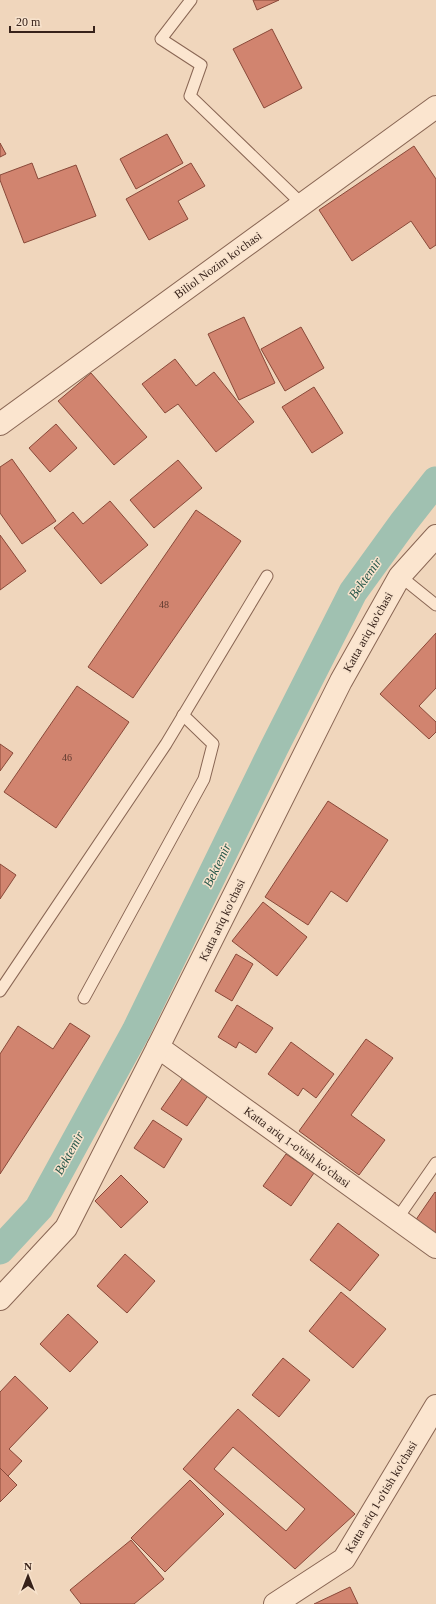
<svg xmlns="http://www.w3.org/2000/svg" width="436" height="1604" viewBox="0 0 436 1604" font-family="Georgia,serif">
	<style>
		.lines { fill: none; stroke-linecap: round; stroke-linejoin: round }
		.canal { stroke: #a0c1b1; stroke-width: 29 }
		.building { fill: #d1846f; stroke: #894939; fill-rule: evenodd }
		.service-casing { stroke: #896654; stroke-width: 13 }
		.minor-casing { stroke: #896654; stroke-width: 24 }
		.service { stroke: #fbe5cf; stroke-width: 11 }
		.minor { stroke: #fbe5cf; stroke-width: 22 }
		.labels { text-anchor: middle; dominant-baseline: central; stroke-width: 3; stroke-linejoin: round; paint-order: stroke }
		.number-label { font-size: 10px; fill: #5e3a2f }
		.street-label { font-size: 12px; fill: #37221a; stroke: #f7e2cc }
		.water-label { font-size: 13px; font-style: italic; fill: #28584b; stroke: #f7e2cc }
	</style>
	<rect width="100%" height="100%" fill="#f0d6bc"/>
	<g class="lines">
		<path class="canal" d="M 0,1250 L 39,1208 L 136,1031 L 274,748 L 353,592 L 403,523 L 436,481"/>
	</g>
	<g class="building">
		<path d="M 253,0 L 279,0 L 257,10 Z"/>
		<path d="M 272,29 L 302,88 L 264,108 L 233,49 Z"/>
		<path d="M 167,134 L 183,163 L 136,189 L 120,159 Z"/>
		<path d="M 0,143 L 6,154 L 0,157 Z"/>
		<path d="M 414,146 L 436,179 L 436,245 L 430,249 L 411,221 L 352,261 L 319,210 Z"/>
		<path d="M 32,163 L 38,179 L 76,165 L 96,216 L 24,243 L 0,180 L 0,175 Z"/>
		<path d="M 191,163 L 205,186 L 178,201 L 188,219 L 149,240 L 126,199 Z"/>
		<path d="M 244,317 L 275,383 L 239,400 L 208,334 Z"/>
		<path d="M 301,327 L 324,368 L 285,391 L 261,349 Z"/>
		<path d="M 175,359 L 196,386 L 214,372 L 254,422 L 216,452 L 178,404 L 165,413 L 142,384 Z"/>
		<path d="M 91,373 L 147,437 L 114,465 L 58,401 Z"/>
		<path d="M 314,387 L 343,433 L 312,453 L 282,407 Z"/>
		<path d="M 56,424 L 77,448 L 50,472 L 29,448 Z"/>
		<path d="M 12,459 L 56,521 L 22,544 L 0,513 L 0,467 Z"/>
		<path d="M 178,460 L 202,488 L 154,528 L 130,500 Z"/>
		<path d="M 110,501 L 148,545 L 101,584 L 54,528 L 73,512 L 83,524 Z"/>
		<path d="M 196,510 L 241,541 L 133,698 L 88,667 Z"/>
		<path d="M 0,535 L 26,571 L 0,590 Z"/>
		<path d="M 436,633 L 436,688 L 419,706 L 436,722 L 436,732 L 429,739 L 380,694 Z"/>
		<path d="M 77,686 L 129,722 L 56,828 L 4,792 Z"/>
		<path d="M 0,744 L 13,753 L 0,771 Z"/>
		<path d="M 328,801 L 388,840 L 347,902 L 331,891 L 308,925 L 265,897 Z"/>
		<path d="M 0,864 L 16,875 L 0,899 Z"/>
		<path d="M 263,902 L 307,937 L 277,976 L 232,941 Z"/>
		<path d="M 236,954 L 253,964 L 232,1001 L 215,991 Z"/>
		<path d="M 237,1005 L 273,1028 L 256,1053 L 239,1042 L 236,1048 L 218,1037 Z"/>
		<path d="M 70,1023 L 90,1036 L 0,1174 L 0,1054 L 18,1026 L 53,1049 Z"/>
		<path d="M 366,1039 L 393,1058 L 351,1115 L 385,1140 L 359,1175 L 299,1131 Z"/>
		<path d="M 291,1042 L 334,1074 L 316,1098 L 303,1088 L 298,1096 L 268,1074 Z"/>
		<path d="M 184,1076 L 209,1094 L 187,1126 L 161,1109 Z"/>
		<path d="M 153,1120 L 182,1139 L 164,1168 L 134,1148 Z"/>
		<path d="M 286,1154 L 314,1173 L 291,1206 L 263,1186 Z"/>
		<path d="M 121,1175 L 148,1202 L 121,1228 L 95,1201 Z"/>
		<path d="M 435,1192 L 436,1193 L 436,1235 L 415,1221 Z"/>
		<path d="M 338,1223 L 379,1255 L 350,1291 L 310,1260 Z"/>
		<path d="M 125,1254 L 155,1281 L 127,1313 L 97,1286 Z"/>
		<path d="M 341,1292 L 386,1329 L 353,1368 L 309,1331 Z"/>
		<path d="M 68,1314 L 98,1342 L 70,1372 L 40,1344 Z"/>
		<path d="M 283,1358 L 310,1380 L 279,1417 L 252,1395 Z"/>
		<path d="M 15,1376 L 48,1408 L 9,1449 L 22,1461 L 8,1476 L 0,1468 L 0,1392 Z"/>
		<path d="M 238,1409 L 355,1514 L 295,1569 L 183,1469 ZM 233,1447 L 305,1509 L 286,1531 L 214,1469 Z"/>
		<path d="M 0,1468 L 17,1485 L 0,1502 Z"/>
		<path d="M 190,1480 L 224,1514 L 165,1572 L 131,1538 Z"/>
		<path d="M 131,1540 L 164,1579 L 134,1604 L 81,1604 L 70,1590 Z"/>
		<path d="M 350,1587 L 358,1604 L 314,1604 Z"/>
	</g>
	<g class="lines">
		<defs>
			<g id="service">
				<path d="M 191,0 L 161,39 L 201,65 L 190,96 L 302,204"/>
				<path d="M 400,576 L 436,605"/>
				<path d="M 0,991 L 166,744 L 267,576"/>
				<path d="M 84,998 L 204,779 L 213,744 L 183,715"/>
				<path d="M 397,1219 L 436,1163"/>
			</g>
			<g id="minor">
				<path d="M 0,424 L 436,107"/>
				<path d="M 158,1047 L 436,1247"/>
				<path d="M 0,1299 L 66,1228 L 158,1047 L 341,681 L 400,576 L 436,536"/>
				<path d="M 275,1604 L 344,1559 L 436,1406"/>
			</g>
		</defs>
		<use href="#service" class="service-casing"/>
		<use href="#minor" class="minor-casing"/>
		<use href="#service" class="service"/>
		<use href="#minor" class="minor"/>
	</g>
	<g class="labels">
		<g class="number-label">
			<text x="164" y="604">48</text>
			<text x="67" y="757">46</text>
		</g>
		<g class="street-label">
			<text transform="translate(218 265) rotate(-36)">Biliol Nozim ko'chasi</text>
			<text transform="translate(368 632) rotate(-61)">Katta ariq ko'chasi</text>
			<text transform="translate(222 920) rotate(-64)">Katta ariq ko'chasi</text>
			<text transform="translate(297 1147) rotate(36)">Katta ariq 1-o'tish ko'chasi</text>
			<text transform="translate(381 1497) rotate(-59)">Katta ariq 1-o'tish ko'chasi</text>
		</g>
		<g class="water-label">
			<text transform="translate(365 578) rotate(-55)">Bektemir</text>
			<text transform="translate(217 865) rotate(-64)">Bektemir</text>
			<text transform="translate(69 1153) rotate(-61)">Bektemir</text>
		</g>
	</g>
	<g transform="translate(28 1576)" stroke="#f7e2cc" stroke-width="3" paint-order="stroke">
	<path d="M0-3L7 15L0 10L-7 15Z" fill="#37221a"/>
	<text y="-6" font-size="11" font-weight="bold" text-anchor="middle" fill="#37221a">N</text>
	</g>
	<path d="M10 26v6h84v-6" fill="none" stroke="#37221a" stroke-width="2"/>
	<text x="16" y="26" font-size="12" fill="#37221a" stroke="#f7e2cc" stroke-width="3" paint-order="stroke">20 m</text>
</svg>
